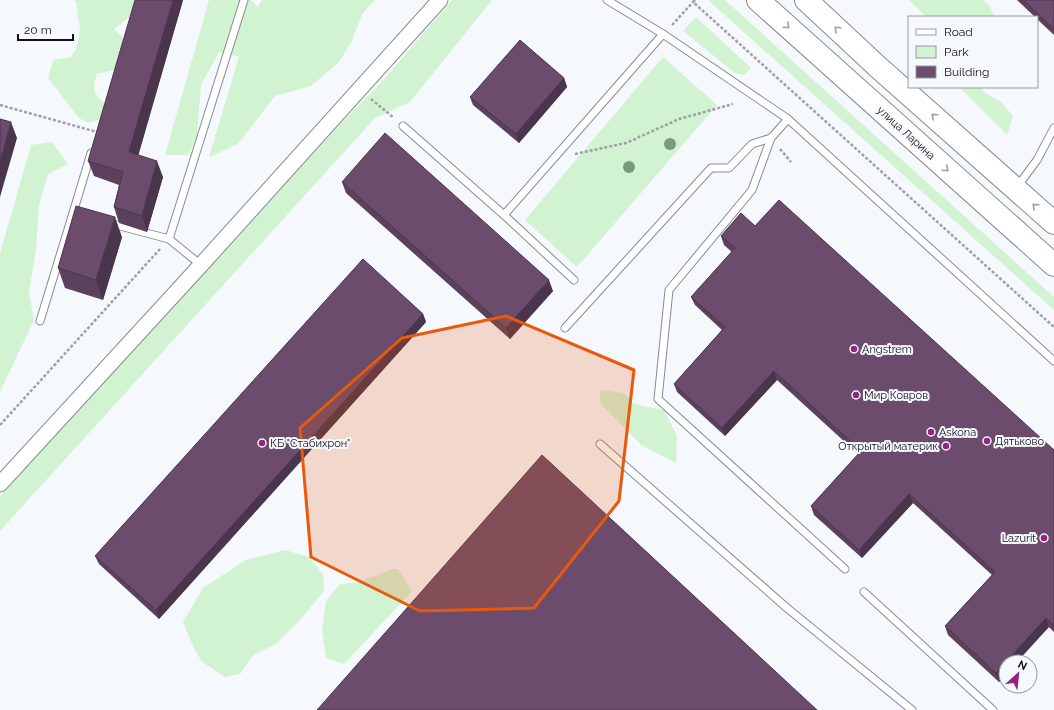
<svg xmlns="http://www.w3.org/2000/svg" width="1054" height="710" viewBox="0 0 1054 710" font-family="Raleway,sans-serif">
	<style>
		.green { fill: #d2f3d2 }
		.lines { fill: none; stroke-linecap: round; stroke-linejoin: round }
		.lane-casing { stroke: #888b90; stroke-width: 9 }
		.street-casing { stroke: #888b90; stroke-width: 17 }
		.primary-casing { stroke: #888b90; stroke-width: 24 }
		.path { stroke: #9ea1a4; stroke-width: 2.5; stroke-dasharray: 3 2; stroke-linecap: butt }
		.lane { stroke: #fff; stroke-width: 7 }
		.street { stroke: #fff; stroke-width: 15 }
		.primary { stroke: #fff; stroke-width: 22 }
		.tree { fill: #7a9981 }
		.wall { fill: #5c415d }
		.shaded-wall { fill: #4b354c }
		.building { fill: #6b4c6c; stroke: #4b354c }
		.oneway { stroke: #9fa0a1 }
		.marked { fill: #e8590c; fill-opacity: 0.2; stroke: #e8590c; stroke-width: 3; stroke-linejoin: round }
		.poi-dot { fill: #962382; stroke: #f5f8fd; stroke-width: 1.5 }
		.labels { text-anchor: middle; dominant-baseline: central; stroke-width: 4; stroke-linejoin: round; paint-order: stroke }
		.street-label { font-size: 11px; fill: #101113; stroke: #f5f8fd }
		.poi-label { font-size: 11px; fill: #101113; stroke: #f5f8fd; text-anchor: start }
	</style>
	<rect width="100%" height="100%" fill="#f5f8fd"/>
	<g class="green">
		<path d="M 73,0 L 151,0 L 114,29 L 135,49 L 126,67 L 97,74 L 94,84 L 95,93 L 114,115 L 88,123 L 79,118 L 48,78 L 53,60 L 71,57 L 76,49 L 80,30 L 76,2 Z"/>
		<path d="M 209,0 L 251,0 L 258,7 L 262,0 L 375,0 L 362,14 L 352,41 L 339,62 L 311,86 L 275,96 L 238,144 L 209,157 L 239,57 L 219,52 L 201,85 L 197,136 L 188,155 L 165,155 Z"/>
		<path d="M 452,0 L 492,0 L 410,102 L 375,118 L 0,531 L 0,496 L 340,124 L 380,84 Z"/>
		<path d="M 710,0 L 725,0 L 1054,297 L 1054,310 L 709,1 Z"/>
		<path d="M 909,0 L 983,0 L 989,5 L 995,17 L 926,17 Z"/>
		<path d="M 696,17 L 751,68 L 744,75 L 735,73 L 683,31 Z"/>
		<path d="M 663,57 L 717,105 L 577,267 L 525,220 Z"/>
		<path d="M 959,87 L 981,87 L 985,93 L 1000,101 L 1013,116 L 1007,135 Z"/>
		<path d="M 52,142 L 68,164 L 48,174 L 39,206 L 36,250 L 29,292 L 34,320 L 0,392 L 0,253 L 31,145 Z"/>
		<path d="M 600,390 L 624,393 L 632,402 L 642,406 L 664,410 L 677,436 L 676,463 L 641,445 L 600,403 Z"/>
		<path d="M 285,550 L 309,557 L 323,574 L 324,591 L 300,620 L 276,644 L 253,655 L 240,674 L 225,677 L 202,662 L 194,648 L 183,622 L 203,588 L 246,560 Z"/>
		<path d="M 393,569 L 398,569 L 412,591 L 344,664 L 326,658 L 322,630 L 326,601 L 340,584 L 359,582 Z"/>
	</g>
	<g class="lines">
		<defs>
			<g id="lane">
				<path d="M 607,0 L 663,34 L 788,119 L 1054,361"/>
				<path d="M 788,119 L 771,138 L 752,190 L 669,290 L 658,399 L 845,569"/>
				<path d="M 403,126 L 504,215"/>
				<path d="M 1017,187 L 1037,160 L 1054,128"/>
				<path d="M 109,223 L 169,239"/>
				<path d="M 201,265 L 169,239 L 244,0"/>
				<path d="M 574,280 L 504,215 L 663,34"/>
				<path d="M 40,321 L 73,213 L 91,153"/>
				<path d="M 565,328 L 711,168 L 729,168 L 752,144 L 771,138"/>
				<path d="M 600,444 L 787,608 L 912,710"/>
				<path d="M 864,592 L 993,710"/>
			</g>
			<path id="street" d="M 0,484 L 201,265 L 440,0"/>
			<g id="primary">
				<path d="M 758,0 L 1054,265"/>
				<path d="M 806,0 L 879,68 L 1054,223"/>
			</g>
		</defs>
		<use href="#lane" class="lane-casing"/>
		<use href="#street" class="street-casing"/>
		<use href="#primary" class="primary-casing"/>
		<g class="path">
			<path d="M 695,0 L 693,2 L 1054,327"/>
			<path d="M 672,25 L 693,2"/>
			<path d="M 371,99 L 394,118"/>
			<path d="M 0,105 L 97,132"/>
			<path d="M 780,149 L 791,162"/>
			<path d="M 575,154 L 626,143 L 679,119 L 733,104"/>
			<path d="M 0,425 L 160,249"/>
		</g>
		<use href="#lane" class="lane"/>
		<use href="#street" class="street"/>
		<use href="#primary" class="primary"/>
	</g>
	<g class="tree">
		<circle cx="670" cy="144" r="6"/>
		<circle cx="629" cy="167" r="6"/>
	</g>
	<g class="wall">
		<path d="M 183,0 L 138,155 L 163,177 L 147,232 L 119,223 L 114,207 L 119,185 L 94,176 L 88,161 Z"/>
		<path d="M 1017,0 L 1054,0 L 1054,35 L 1037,19 L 1037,17 L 1035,17 Z"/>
		<path d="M 564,78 L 567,87 L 519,143 L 473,105 L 470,97 Z"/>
		<path d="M 342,182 L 553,291 L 510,339 L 346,193 Z"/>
		<path d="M 755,226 L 1054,450 L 1054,632 L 1049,627 L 1006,662 L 1006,674 L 999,682 L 948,635 L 945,626 L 992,575 L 913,503 L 862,558 L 814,515 L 811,506 L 858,454 L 777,380 L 725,436 L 677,392 L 674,384 L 722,330 L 695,305 L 691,297 L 732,252 L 724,245 L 721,236 Z"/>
		<path d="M 122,237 L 103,300 L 65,288 L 58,268 Z"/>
		<path d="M 423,314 L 426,322 L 159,619 L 99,564 L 95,556 Z"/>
	</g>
	<g class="shaded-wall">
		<path d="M 173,0 L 183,0 L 135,167 L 129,152 Z"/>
		<path d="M 564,78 L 567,87 L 519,143 L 516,134 Z"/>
		<path d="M 11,122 L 17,138 L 0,197 L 0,162 Z"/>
		<path d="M 157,161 L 163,177 L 147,232 L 142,216 Z"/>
		<path d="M 115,217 L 122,237 L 103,300 L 96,280 Z"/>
		<path d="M 549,280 L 553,291 L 510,339 L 506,328 Z"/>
		<path d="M 423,314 L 426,322 L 159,619 L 156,610 Z"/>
		<path d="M 774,371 L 777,380 L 725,436 L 722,428 Z"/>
		<path d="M 909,494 L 913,503 L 862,558 L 859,550 Z"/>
		<path d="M 1046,618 L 1049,627 L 1017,662 L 1006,662 L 1006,674 L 999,682 L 996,673 Z"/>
	</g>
	<g class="building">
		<path d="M 135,0 L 173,0 L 129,152 L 157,161 L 142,216 L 114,207 L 123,172 L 88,161 Z"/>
		<path d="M 1023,0 L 1054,0 L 1054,29 Z"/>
		<path d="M 520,40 L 564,78 L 516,134 L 470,97 Z"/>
		<path d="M 0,119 L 11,122 L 0,162 Z"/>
		<path d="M 385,133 L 549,280 L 506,328 L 342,182 Z"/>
		<path d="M 779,200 L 1054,450 L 1054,626 L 1046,618 L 996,673 L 945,626 L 995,572 L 909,494 L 859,550 L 811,506 L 861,451 L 774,371 L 722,428 L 674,384 L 725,327 L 691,297 L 735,248 L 721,236 L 741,213 L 755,226 Z"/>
		<path d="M 76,206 L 115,217 L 96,280 L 58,268 Z"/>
		<path d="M 363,259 L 423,314 L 156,610 L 95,556 Z"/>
		<path d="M 542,455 L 817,710 L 317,710 Z"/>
	</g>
	<defs><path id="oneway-chevron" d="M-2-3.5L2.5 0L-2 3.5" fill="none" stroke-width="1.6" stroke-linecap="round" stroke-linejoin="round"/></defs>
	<g class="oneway">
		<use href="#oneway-chevron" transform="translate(787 26) rotate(42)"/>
		<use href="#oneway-chevron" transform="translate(837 29) rotate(-137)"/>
		<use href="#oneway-chevron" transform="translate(934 116) rotate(-138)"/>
		<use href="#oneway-chevron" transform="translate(946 169) rotate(42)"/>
		<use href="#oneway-chevron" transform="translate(1035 206) rotate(-138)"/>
	</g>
	<path class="marked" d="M 506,316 L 634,370 L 619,501 L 534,608 L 420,611 L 311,557 L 300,428 L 402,338 Z"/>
	<g class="poi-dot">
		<circle cx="854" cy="349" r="4"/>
		<circle cx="856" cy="395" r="4"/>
		<circle cx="931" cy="432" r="4"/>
		<circle cx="987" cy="441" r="4"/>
		<circle cx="262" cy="443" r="4"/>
		<circle cx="946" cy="446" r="4"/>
		<circle cx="1044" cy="538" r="4"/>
	</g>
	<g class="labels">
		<g class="street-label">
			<text transform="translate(906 133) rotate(42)">улица Ларина</text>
		</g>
		<g class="poi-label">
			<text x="862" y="349">Angstrem</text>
			<text x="864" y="395">Мир Ковров</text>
			<text x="939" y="432">Askona</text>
			<text x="995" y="441">Дятьково</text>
			<text x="270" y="443">КБ "Стабихрон"</text>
			<text x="938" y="446" text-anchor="end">Открытый материк</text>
			<text x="1036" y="538" text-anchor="end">Lazurit</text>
		</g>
	</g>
	<rect x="908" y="16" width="130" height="72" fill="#f5f8fd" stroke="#999c9f"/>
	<rect x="916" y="29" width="20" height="6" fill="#ffffff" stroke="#999c9f"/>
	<text x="944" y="36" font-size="12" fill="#101113">Road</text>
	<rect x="916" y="46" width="20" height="12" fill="#d2f3d2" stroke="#999c9f"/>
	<text x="944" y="56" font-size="12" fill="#101113">Park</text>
	<rect x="916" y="66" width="20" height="12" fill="#6b4c6c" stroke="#999c9f"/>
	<text x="944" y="76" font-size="12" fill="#101113">Building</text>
	<g transform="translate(1018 674) rotate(27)"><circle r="19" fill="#f5f8fd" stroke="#999c9f"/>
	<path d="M0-3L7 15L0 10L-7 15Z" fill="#962382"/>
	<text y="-6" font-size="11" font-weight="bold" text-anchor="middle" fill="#101113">N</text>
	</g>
	<path d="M18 34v6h55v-6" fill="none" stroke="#101113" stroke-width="2"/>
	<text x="24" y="34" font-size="12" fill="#101113" stroke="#f5f8fd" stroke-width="3" paint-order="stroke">20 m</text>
</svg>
